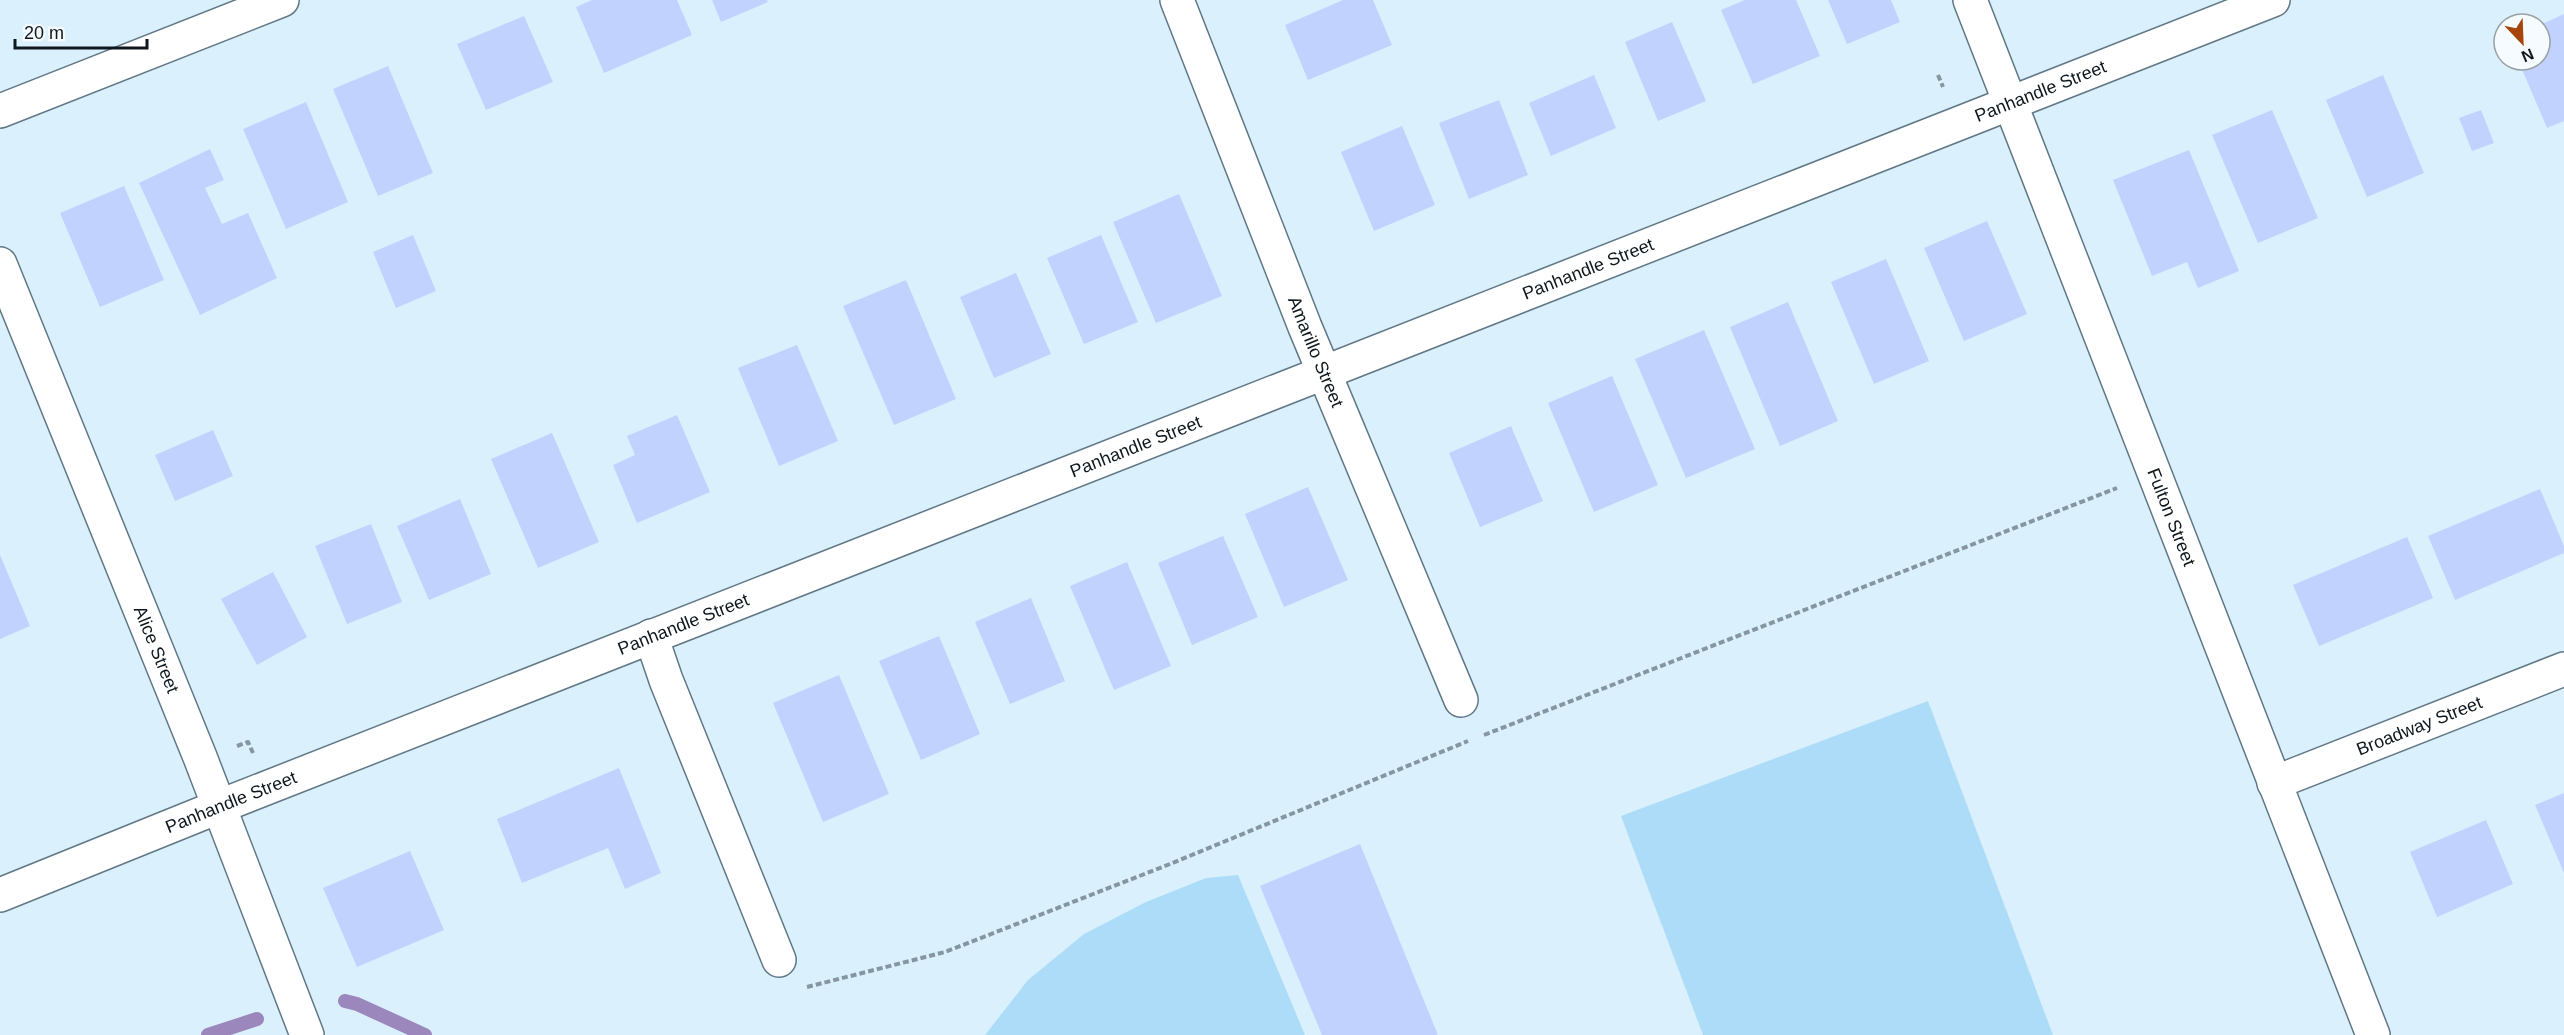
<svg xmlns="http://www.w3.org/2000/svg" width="2564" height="1035" viewBox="0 0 2564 1035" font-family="Arial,sans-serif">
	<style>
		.green { fill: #addcf8 }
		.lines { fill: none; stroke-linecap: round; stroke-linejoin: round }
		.stream { stroke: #9b87bc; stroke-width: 14 }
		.building { fill: #c1d2fe }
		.minor-casing { stroke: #607886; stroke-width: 36 }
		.path { stroke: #8696a0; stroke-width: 4; stroke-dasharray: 6 3; stroke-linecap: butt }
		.minor { stroke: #fff; stroke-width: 33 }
		.labels { text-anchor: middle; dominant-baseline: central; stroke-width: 4.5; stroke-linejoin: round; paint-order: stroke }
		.street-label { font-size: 18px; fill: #0e171d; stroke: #f5fbfe }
	</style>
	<rect width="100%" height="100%" fill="#dbf0fd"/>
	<g class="green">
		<path d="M 1928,701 L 2053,1035 L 1703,1035 L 1621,816 Z"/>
		<path d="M 1238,875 L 1305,1035 L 985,1035 L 1028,980 L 1084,934 L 1146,902 L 1206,878 Z"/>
	</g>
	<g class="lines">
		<g class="stream">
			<path d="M 345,1001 L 357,1004 L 425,1035"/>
			<path d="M 208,1035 L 257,1019"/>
		</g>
	</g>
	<g class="building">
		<path d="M 592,0 L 677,0 L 692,35 L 604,73 L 576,7 Z"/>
		<path d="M 712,0 L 767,0 L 768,2 L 721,22 Z"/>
		<path d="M 1343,0 L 1373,0 L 1392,45 L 1308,80 L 1285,25 Z"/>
		<path d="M 1745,0 L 1796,0 L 1820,56 L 1753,84 L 1721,10 Z"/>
		<path d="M 1828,0 L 1891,0 L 1900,22 L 1847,44 Z"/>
		<path d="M 2564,14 L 2564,121 L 2547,128 L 2518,60 L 2540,60 L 2540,25 Z"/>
		<path d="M 524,16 L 553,82 L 486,110 L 457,44 Z"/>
		<path d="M 1672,22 L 1706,101 L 1658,121 L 1625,42 Z"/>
		<path d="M 388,66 L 433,173 L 378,196 L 333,89 Z"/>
		<path d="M 1594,75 L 1616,128 L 1551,156 L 1529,103 Z"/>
		<path d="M 2383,75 L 2424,173 L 2367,197 L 2326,100 Z"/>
		<path d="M 1499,100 L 1528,175 L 1469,199 L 1439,123 Z"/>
		<path d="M 306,102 L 348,202 L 286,229 L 243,129 Z"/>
		<path d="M 2272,110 L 2318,218 L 2258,243 L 2212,135 Z"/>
		<path d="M 2481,110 L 2494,143 L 2472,151 L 2459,118 Z"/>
		<path d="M 1402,126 L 1435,205 L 1374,231 L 1341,152 Z"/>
		<path d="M 210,149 L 224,180 L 205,188 L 222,224 L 248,213 L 277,278 L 200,315 L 139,183 Z"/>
		<path d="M 2189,150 L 2239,271 L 2198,288 L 2187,262 L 2152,276 L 2113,180 Z"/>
		<path d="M 124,186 L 164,280 L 100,307 L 60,213 Z"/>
		<path d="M 1179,194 L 1222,296 L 1156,323 L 1113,222 Z"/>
		<path d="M 1987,221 L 2027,314 L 1964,341 L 1924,248 Z"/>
		<path d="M 413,235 L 436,291 L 396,308 L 373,252 Z"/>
		<path d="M 1101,235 L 1138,322 L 1084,344 L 1047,258 Z"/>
		<path d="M 1886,259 L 1929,361 L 1874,384 L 1831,282 Z"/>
		<path d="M 1016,273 L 1051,354 L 994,378 L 960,297 Z"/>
		<path d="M 906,280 L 956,399 L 894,425 L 843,306 Z"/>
		<path d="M 1788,302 L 1838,421 L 1780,446 L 1730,327 Z"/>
		<path d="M 1704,330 L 1755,449 L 1686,478 L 1635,359 Z"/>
		<path d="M 797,345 L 838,441 L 779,466 L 738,368 Z"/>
		<path d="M 1612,376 L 1658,485 L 1594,512 L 1548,403 Z"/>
		<path d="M 677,415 L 710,492 L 637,523 L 613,465 L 635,455 L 627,436 Z"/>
		<path d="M 1511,426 L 1543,501 L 1480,527 L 1449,453 Z"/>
		<path d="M 213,430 L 233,476 L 175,501 L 155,455 Z"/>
		<path d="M 552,433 L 599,542 L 538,568 L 491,459 Z"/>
		<path d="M 1308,487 L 1348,580 L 1284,607 L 1245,514 Z"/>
		<path d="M 2540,489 L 2564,546 L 2564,553 L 2455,600 L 2428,536 Z"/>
		<path d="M 460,499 L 491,574 L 429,600 L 397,526 Z"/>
		<path d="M 371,524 L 402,602 L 347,624 L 315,546 Z"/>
		<path d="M 1223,536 L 1258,617 L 1192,645 L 1158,563 Z"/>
		<path d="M 2407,537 L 2433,598 L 2319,646 L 2293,585 Z"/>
		<path d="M 0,555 L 30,626 L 0,639 Z"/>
		<path d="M 1127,562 L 1171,666 L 1114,690 L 1070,586 Z"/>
		<path d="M 273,572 L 307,637 L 257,665 L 221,599 Z"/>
		<path d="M 1031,598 L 1065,681 L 1010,704 L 975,622 Z"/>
		<path d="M 939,636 L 980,734 L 921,760 L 879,661 Z"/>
		<path d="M 839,675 L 889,794 L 823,822 L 773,703 Z"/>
		<path d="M 619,768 L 661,873 L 625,889 L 608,848 L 522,883 L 497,819 Z"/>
		<path d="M 2564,793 L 2564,873 L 2535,805 Z"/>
		<path d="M 2486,820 L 2513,884 L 2437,917 L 2410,852 Z"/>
		<path d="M 1360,844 L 1438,1035 L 1322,1035 L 1260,886 Z"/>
		<path d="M 410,851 L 444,930 L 357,967 L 323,888 Z"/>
	</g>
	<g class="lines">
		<defs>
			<g id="minor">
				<path id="s1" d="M 1177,0 L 1305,327 L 1461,700"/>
				<path id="s2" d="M 1970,0 L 2373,1035"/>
				<path d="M 0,111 L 282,0"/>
				<path id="s3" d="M 0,264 L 200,757 L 307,1035"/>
				<path d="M 651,636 L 666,680 L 779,960"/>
				<path id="s4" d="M 2274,783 L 2564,669"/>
				<path id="s5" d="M 0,895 L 218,807 L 2273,0"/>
			</g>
		</defs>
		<use href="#minor" class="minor-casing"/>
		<g class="path">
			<path d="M 1938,75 L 1943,87"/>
			<path d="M 1484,735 L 2117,488"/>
			<path d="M 237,746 L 248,742 L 253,753"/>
			<path d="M 807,987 L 945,952 L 1170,864 L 1468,741"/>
		</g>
		<use href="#minor" class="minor"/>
	</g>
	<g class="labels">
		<g class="street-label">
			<text stroke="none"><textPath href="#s5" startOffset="2193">Panhandle Street</textPath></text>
			<text stroke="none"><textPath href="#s5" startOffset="1707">Panhandle Street</textPath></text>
			<text stroke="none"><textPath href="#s1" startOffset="378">Amarillo Street</textPath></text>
			<text stroke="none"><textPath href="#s5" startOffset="1221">Panhandle Street</textPath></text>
			<text stroke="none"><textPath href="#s2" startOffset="555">Fulton Street</textPath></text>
			<text stroke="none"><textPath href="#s5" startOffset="735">Panhandle Street</textPath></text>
			<text stroke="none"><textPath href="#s3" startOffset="416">Alice Street</textPath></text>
			<text stroke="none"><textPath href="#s4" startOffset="156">Broadway Street</textPath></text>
			<text stroke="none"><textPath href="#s5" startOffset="249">Panhandle Street</textPath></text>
		</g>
	</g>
	<g transform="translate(2522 42) rotate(157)"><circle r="28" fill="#f5fbfe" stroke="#99a0a4" stroke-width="1.5"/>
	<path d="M0-4.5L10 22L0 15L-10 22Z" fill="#a7440c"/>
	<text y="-9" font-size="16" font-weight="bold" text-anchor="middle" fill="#0e171d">N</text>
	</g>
	<path d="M15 39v9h132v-9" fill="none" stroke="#0e171d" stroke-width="3"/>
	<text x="24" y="39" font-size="18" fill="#0e171d" stroke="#f5fbfe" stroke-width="4.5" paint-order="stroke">20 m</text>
</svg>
